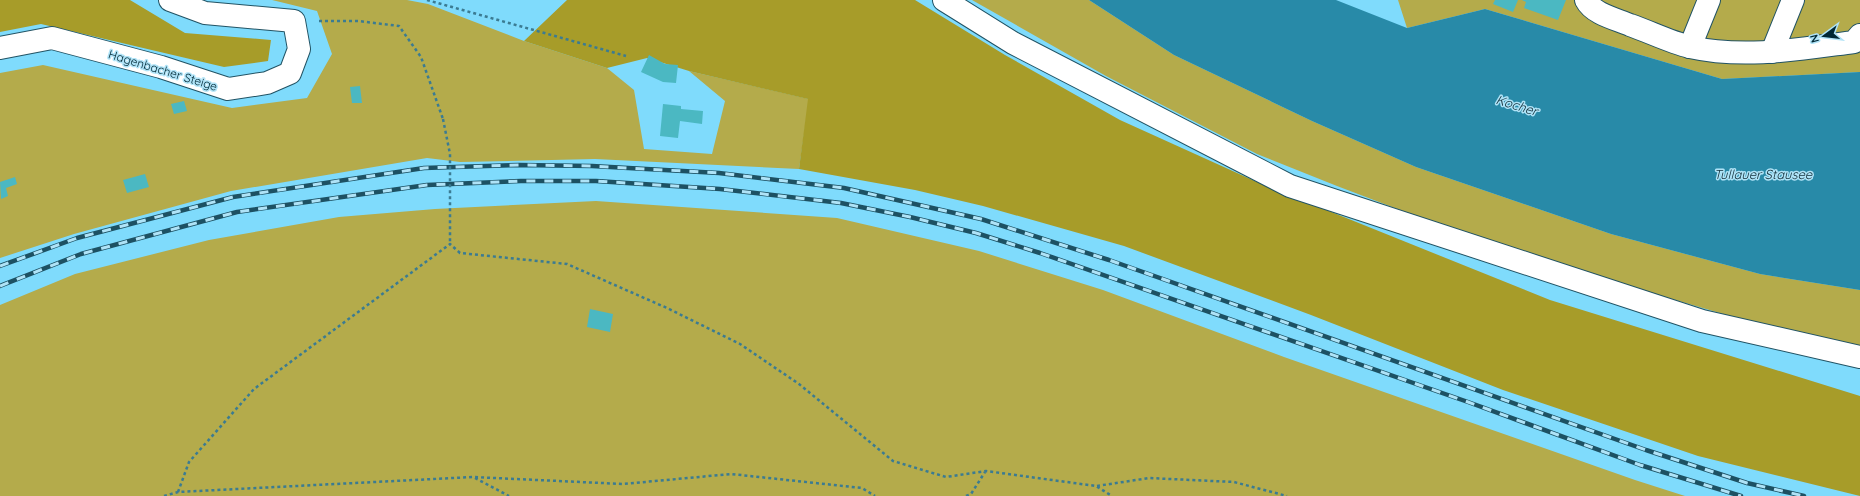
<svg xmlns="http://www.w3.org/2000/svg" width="1860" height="496" viewBox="0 0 1860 496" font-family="Quicksand,sans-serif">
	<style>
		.green { fill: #b4ab4b }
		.forest { fill: #a79c29 }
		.water { fill: #288aa8 }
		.building { fill: #4bb8c2 }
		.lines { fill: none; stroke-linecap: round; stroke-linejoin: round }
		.minor-casing { stroke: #225364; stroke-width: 24 }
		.path { stroke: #3b7b92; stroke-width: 2.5; stroke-dasharray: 3 3; stroke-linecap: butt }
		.minor { stroke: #fff; stroke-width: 22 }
		.rail-casing { stroke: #1d5163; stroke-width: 4.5 }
		.rail { stroke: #afe3f7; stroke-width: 3; stroke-dasharray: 9; stroke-linecap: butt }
		.path-bridge { stroke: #3b7b92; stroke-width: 2.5; stroke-dasharray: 3 3; stroke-linecap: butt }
		.labels { text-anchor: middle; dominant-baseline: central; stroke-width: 3; stroke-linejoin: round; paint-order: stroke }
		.street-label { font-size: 12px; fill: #002835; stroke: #afe3f7 }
		.water-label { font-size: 13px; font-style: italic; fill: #112e38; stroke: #afe3f7 }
	</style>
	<rect width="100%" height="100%" fill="#7fdbfc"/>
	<g class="green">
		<path d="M 272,0 L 407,0 L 428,4 L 524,41 L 607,68 L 634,90 L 644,149 L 712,154 L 725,101 L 689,71 L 809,99 L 799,169 L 595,159 L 460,162 L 427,158 L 231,191 L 74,234 L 0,258 L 0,73 L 43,65 L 232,108 L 307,98 L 332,54 L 317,11 Z"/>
		<path d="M 972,0 L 1089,0 L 1174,55 L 1312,121 L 1416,167 L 1611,234 L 1760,274 L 1860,290 L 1860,348 L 1747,321 L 1648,292 L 1421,218 L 1337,186 L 1257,154 L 1106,76 Z"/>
		<path d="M 1398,0 L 1860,0 L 1860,72 L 1722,79 L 1485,9 L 1407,28 Z"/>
		<path d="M 596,201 L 837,218 L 979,251 L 1103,290 L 1284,357 L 1635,480 L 1685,496 L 0,496 L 0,305 L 75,274 L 209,240 L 339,217 L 435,209 Z"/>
	</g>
	<g class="forest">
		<path d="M 0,0 L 130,0 L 185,33 L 271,40 L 268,61 L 224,67 L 41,24 L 0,32 Z"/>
		<path d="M 567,0 L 915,0 L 1005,55 L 1120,120 L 1257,182 L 1550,300 L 1860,396 L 1860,496 L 1698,456 L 1503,390 L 1311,315 L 1124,246 L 983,206 L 915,190 L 799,169 L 808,99 L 689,71 L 647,58 L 607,68 L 524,41 Z"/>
	</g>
	<path class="water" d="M 1089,0 L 1336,0 L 1407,28 L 1485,9 L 1722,79 L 1860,72 L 1860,290 L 1760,274 L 1611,234 L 1416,167 L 1312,121 L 1174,55 Z"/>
	<g class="building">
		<path d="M 1495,0 L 1518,0 L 1513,12 L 1493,4 Z"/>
		<path d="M 1522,0 L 1566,0 L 1558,20 L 1524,8 L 1526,2 Z"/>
		<path d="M 649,55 L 665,64 L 678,65 L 676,83 L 663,82 L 641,72 Z"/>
		<path d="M 360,86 L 362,103 L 352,103 L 350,87 Z"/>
		<path d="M 184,101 L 187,111 L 174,114 L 171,104 Z"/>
		<path d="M 663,104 L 681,106 L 681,109 L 703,111 L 702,124 L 680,121 L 678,138 L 660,136 Z"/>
		<path d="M 145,174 L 149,187 L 127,193 L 123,180 Z"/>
		<path d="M 15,177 L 17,184 L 6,188 L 8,196 L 1,199 L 0,182 Z"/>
		<path d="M 590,309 L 613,314 L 610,332 L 587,327 Z"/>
	</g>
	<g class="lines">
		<defs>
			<g id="minor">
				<path d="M 944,0 L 1013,43 L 1290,186 L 1702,321 L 1860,357"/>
				<path d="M 1586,0 C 1593,14 1616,19 1630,25 C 1650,32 1670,42 1690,47 C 1744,59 1800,49 1854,42 L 1860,35"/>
				<path d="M 1690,47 L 1709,0"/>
				<path d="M 0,48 L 52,38 L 161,67 L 228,89 L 267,83 L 290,73 L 299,49 L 294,21 L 205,13 L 170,0"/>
				<path d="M 1772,52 L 1793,0"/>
			</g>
		</defs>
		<use href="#minor" class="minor-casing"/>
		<g class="path">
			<path d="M 427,0 L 626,56"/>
			<path d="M 319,21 L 358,21 L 399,26 L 421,57 L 443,119"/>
			<path d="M 475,478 L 509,496"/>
			<path d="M 1097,486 L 1149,478 L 1234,482 L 1287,496"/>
			<path d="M 178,492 L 189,462 L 254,389 L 450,244 L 460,253 L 567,264 L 667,308 L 740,344 L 799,384 L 893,461 L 946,477 L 986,471 L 1096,486 L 1112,496"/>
			<path d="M 164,496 L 178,492 L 473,477 L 623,484 L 731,474 L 862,488 L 875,496"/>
			<path d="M 966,496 L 971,494 L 985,472"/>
		</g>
		<use href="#minor" class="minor"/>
		<defs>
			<g id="rail">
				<path d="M 0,266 L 77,238 L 233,197 L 424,168 L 519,165 L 592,166 L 719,173 L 844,188 L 981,219 L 1109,260 L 1646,450 L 1747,483 L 1804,496"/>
				<path d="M 0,286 L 81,254 L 237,212 L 427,185 L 521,181 L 596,181 L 720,189 L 841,203 L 910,217 L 976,233 L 1040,253 L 1468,402 L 1640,465 L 1741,496"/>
			</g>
		</defs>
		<use href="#rail" class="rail-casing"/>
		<use href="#rail" class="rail"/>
		<path class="path-bridge" d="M 443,119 L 450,154 L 450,244"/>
	</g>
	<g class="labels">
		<g class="street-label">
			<text transform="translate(163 70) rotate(17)">Hagenbacher Steige</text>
		</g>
		<g class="water-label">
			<text transform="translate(1517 105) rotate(17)">Kocher</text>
			<text x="1763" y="174">Tullauer Stausee</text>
		</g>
	</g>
	<g transform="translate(1824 36) rotate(255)" stroke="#afe3f7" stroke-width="3" paint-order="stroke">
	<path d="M0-3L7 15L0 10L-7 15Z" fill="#002835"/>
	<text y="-6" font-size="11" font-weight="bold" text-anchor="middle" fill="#002835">N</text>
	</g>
</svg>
